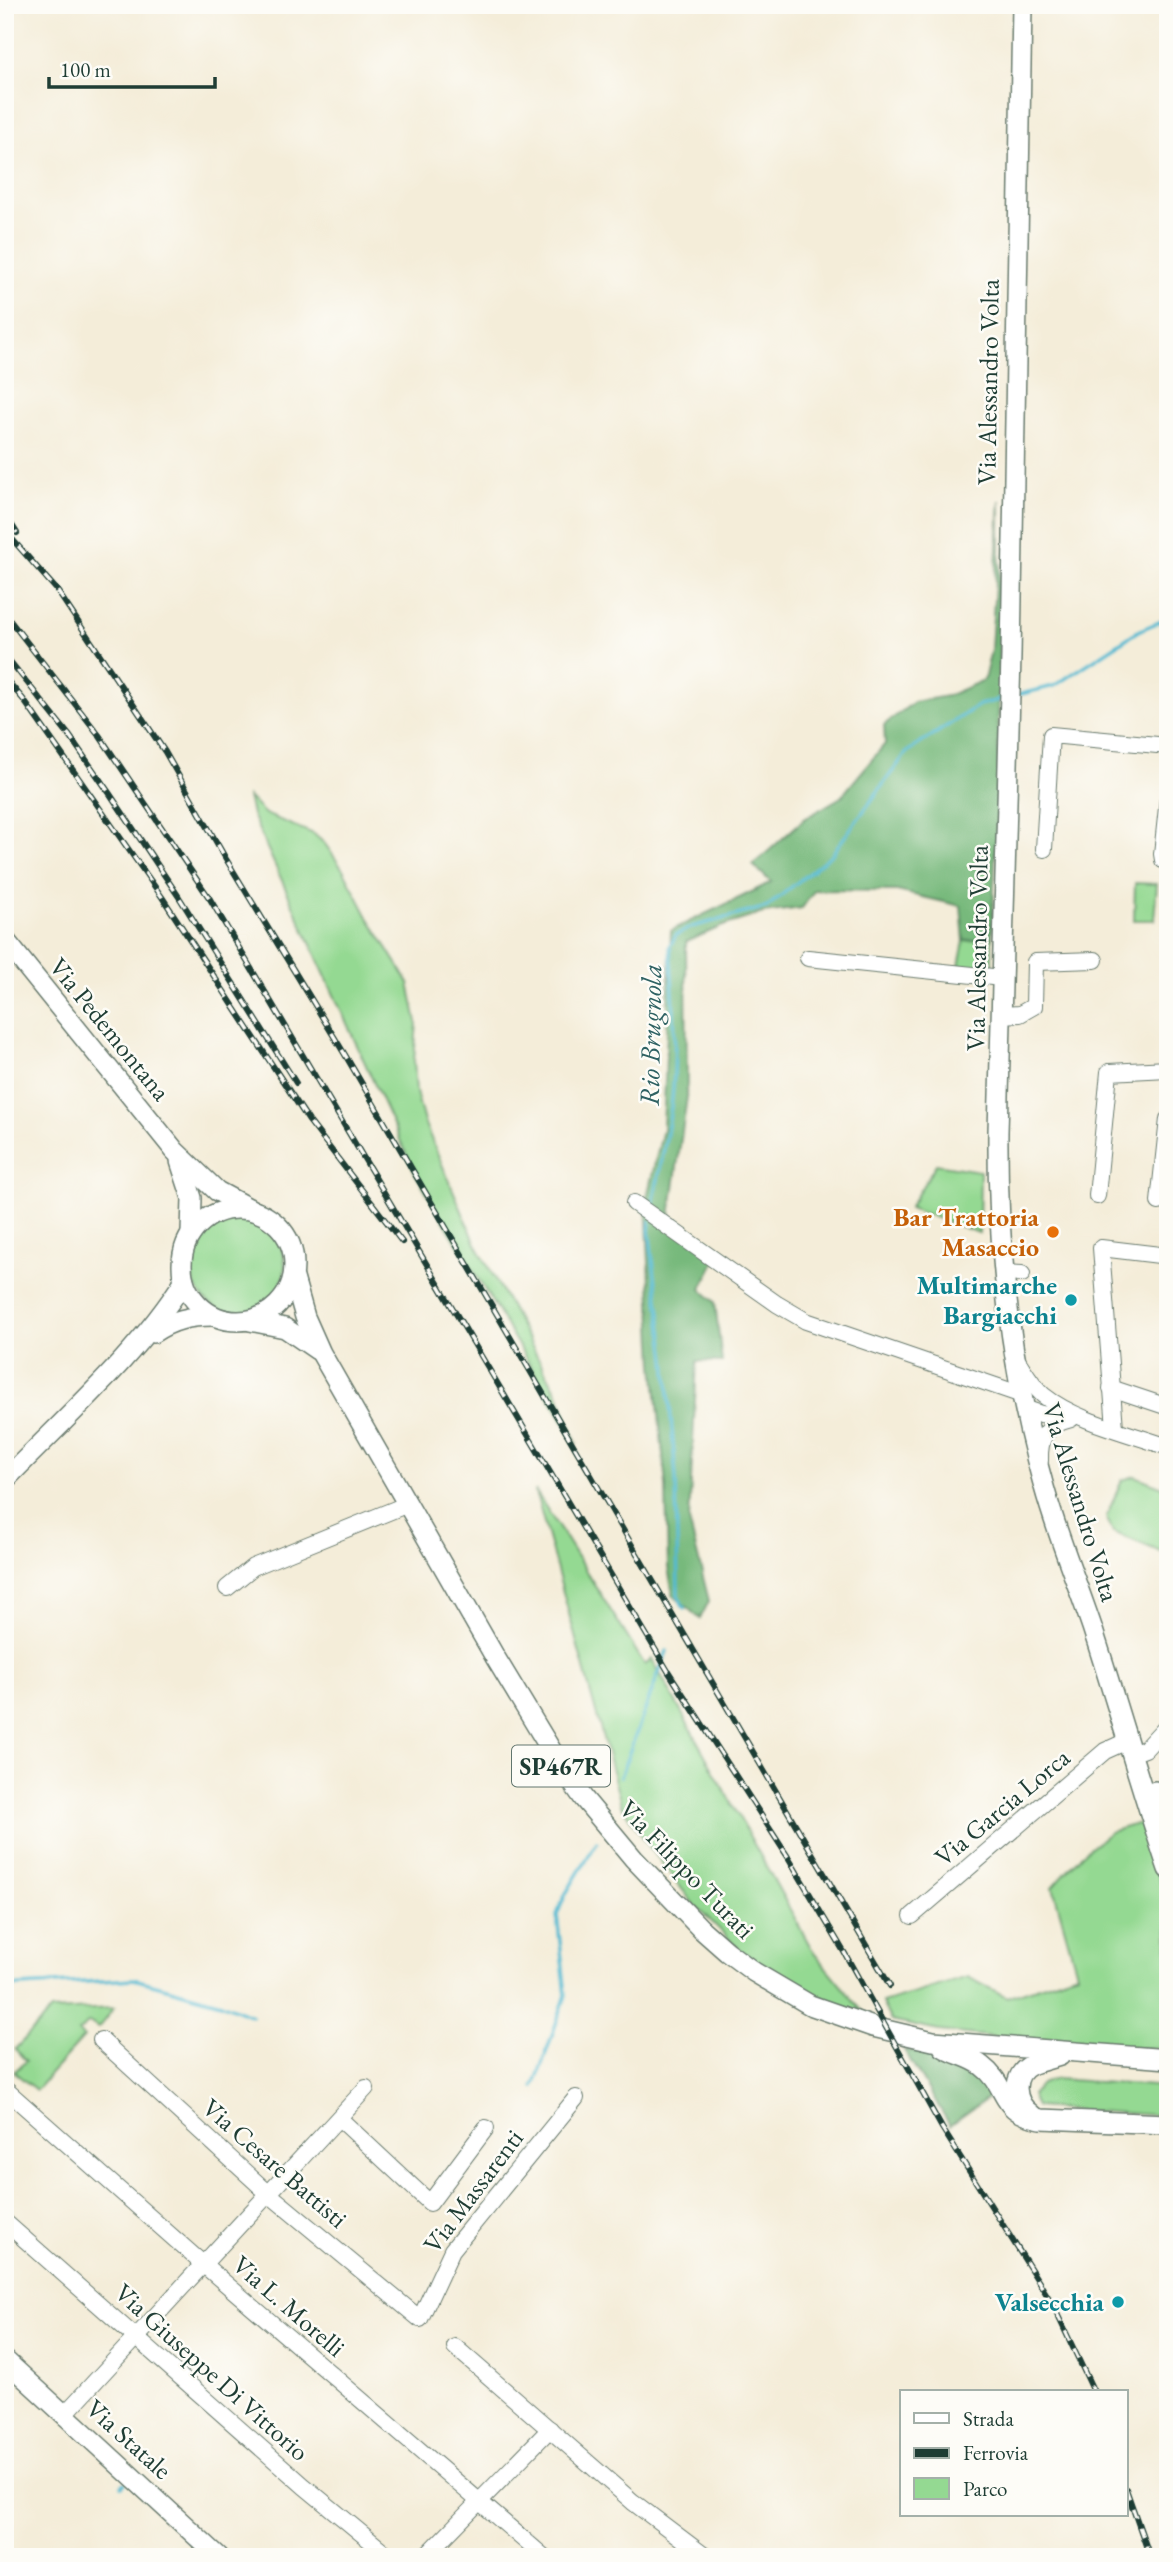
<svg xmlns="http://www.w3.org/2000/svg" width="1173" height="2562" viewBox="0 0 1173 2562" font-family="'EB Garamond',serif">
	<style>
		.green { fill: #94d992; stroke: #5a8b63; stroke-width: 2 }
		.forest { fill: #77b97c; stroke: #4b7b58; stroke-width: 2 }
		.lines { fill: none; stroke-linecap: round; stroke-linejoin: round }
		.stream { stroke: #53bad1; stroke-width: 3.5 }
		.minor-casing { stroke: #6a7b6e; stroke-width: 18 }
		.major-casing { stroke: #6a7b6e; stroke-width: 22 }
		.minor { stroke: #fff; stroke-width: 16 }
		.major { stroke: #fff; stroke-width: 19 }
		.rail-casing { stroke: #1f3d34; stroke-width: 6 }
		.rail { stroke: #fdfcf7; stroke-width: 3.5; stroke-dasharray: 10; stroke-linecap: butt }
		.food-dot { fill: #e8710a; stroke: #fdfcf7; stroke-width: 2.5 }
		.culture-dot { fill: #0f9aa8; stroke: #fdfcf7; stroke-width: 2.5 }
		.labels { text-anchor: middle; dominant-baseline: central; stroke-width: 5; stroke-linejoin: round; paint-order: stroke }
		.shield { fill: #fdfcf7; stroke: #62766e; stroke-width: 2 }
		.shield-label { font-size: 24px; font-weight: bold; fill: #1f3d34 }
		.street-label { font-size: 26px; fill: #1f3d34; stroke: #fdfcf7 }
		.food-label { font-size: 26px; font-weight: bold; fill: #c56008; stroke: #fdfcf7; text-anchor: end }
		.culture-label { font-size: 26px; font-weight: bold; fill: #0d838f; stroke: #fdfcf7; text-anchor: end }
		.water-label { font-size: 28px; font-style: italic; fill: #2f6263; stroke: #fdfcf7 }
	</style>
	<rect width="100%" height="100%" fill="#fdfcf7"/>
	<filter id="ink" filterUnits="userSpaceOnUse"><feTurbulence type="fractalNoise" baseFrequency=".0143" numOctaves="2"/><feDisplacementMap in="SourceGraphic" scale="14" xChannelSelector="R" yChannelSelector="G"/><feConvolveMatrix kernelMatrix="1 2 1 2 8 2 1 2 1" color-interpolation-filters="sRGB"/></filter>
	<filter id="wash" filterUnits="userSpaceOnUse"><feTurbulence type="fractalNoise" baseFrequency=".00686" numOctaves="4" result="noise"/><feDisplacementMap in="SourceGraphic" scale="28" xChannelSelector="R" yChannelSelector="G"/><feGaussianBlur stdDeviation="1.57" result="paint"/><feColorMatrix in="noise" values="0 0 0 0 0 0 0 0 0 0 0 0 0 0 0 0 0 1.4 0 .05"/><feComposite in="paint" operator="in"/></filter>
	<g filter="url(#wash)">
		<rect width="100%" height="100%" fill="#f4edd9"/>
		<g class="green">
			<path d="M 248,797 L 265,814 L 314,834 L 325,844 L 344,871 L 368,917 L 409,983 L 417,1022 L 414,1061 L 416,1092 L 424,1122 L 476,1244 L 559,1396 L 577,1444 L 415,1173 L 252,815 Z"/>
			<path d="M 1135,883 L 1157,884 L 1154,920 L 1134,920 Z"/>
			<path d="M 992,938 L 992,969 L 959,966 L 964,941 Z"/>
			<path d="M 936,1164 L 980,1171 L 979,1233 L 909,1208 Z"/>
			<circle cx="238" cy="1266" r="47"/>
			<path d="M 1135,1476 L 1168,1489 L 1168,1555 L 1113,1532 L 1106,1517 L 1122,1480 Z"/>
			<path d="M 535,1490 L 645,1665 L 652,1659 L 814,1953 L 863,2012 L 852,2011 L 795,1985 L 743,1953 L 692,1902 L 645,1841 L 621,1804 Z"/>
			<path d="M 1140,1823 L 1168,1904 L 1168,2048 L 1093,2048 L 939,2031 L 891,2021 L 882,2003 L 968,1977 L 1007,1997 L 1077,1973 L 1053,1887 L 1082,1854 L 1110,1832 Z"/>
			<path d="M 114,2008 L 98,2028 L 89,2022 L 78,2032 L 84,2037 L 36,2090 L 14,2072 L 26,2061 L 15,2049 L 51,2011 Z"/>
			<path d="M 1056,2079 L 1168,2087 L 1168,2116 L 1036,2107 L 1031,2095 L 1041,2084 Z"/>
		</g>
		<g class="forest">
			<path d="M 1000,500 L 998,787 L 992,938 L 964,941 L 961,906 L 897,891 L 815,890 L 802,908 L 763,913 L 723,926 L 686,942 L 687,1097 L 670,1216 L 721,1250 L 701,1289 L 715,1302 L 722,1362 L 697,1361 L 689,1521 L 709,1601 L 700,1619 L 673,1595 L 668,1568 L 666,1486 L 654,1365 L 646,1201 L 663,1129 L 671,931 C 704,913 738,900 771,882 L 753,865 L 804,819 L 841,797 L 885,744 L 884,725 L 914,702 L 947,696 L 984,680 L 991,650 Z"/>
			<path d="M 904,2050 L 928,2052 L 966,2073 L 986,2079 L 996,2092 L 950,2125 Z"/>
		</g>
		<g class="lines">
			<g class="stream">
				<path d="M 1017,695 L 1054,686 L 1138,631 L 1168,618"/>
				<path d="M 652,1210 C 659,1169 670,1130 673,1088 C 677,1041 673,993 670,946 L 676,935 L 692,927 L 767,907 L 832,854 L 907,752 L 979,705 L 1003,699"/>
				<path d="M 650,1221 L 649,1230 L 666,1359 L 676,1477 L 678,1595 L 684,1608"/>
				<path d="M 620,1777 L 667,1651"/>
				<path d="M 5,1987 L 134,1979 L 221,2003 L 252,2016"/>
				<path d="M 534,2087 L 566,1995 L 557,1915 L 565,1895 L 597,1842"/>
				<path d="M 122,2486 L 125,2483"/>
			</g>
		</g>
	</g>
	<g filter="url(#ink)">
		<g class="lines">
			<defs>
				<g id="minor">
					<path d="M 1168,798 L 1162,854 L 1163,860 L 1168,861"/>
					<path d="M 1044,849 L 1051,735 L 1168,746"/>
					<path d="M 808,958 L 1002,978"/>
					<path d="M 1001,1015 L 1020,1014 L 1034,1006 L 1035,962 L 1095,960"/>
					<path d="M 1097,1196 L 1109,1072 L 1168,1069"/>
					<path d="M 1159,1202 L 1168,1119"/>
					<path d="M 634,1203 L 777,1304 L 806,1321 L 1022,1395"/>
					<path d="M 1003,1273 L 1022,1274"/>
					<path d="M 1017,1360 C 1025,1372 1032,1385 1043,1395 C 1075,1421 1129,1433 1168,1447"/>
					<path d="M 1111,1388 L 1168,1407"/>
					<path d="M 1024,1408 L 1041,1414 L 1066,1418"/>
					<path d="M 1115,1428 L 1101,1248 L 1168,1256"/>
					<path d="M 1040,1461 C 1039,1436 1047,1425 1071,1419"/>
					<path d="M 227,1588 L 253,1567 L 408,1504"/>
					<path d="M 1131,1754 L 1145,1749 L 1168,1724"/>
					<path d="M 912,1916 L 1105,1751 L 1127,1741"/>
					<path d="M 101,2040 L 269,2194 L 420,2319 L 452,2250 L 576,2098"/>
					<path d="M 5,2089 L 204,2265 L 544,2557"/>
					<path d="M 339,2118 L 430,2203 L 486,2128"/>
					<path d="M 5,2222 L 304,2486 L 390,2557"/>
					<path d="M 455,2347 L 633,2502 L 706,2557"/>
					<path d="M 64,2415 L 366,2088"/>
					<path d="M 425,2557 L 550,2429"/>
				</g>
				<g id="major">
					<path d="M 1022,5 L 1011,656 L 998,1132 C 997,1252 1011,1371 1044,1487 C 1057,1534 1076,1580 1092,1627 C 1118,1707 1141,1789 1168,1869"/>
					<path d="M 5,940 L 175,1151 L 217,1191 L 256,1212"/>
					<path d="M 180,1161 L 192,1198 L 191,1234"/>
					<circle cx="238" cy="1265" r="56"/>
					<path d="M 294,1278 L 305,1317 L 321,1353 L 495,1657 L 562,1768 L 584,1799 L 634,1859 L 701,1929 L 727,1952 L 754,1972 L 810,2005 L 873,2027 L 933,2041 L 1168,2059"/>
					<path d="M 250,1321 L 285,1328 L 317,1350"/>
					<path d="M 153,1333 C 172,1320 190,1316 213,1316"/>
					<path d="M 5,1480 C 66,1417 138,1354 184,1281"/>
					<path d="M 1155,1791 L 1168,1823"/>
					<path d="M 943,2047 C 955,2055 971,2057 982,2066 C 1010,2087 997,2112 1041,2119 L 1168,2124"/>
					<path d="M 1031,2114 C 1014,2102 1011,2075 1031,2065 C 1040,2061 1050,2059 1060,2056"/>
					<path d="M 5,2360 L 219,2557"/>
				</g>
			</defs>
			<use href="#minor" class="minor-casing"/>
			<use href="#major" class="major-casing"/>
			<use href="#minor" class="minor"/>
			<use href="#major" class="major"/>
			<defs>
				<g id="rail">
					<path d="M 5,514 L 17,533"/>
					<path d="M 5,531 L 56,589 L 165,752 L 226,859 L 344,1053 L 890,1986"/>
					<path d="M 5,614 L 99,735 L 210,899 L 668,1671 L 788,1857 L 844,1952 L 942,2128 L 1052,2303 L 1094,2392"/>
					<path d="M 5,655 L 69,735 L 110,794 L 179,897 L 296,1083"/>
					<path d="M 5,678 L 23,699 L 162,897 L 309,1121 L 402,1242"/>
					<path d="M 1126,2489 L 1150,2557"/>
				</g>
			</defs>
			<use href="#rail" class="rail-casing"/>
			<use href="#rail" class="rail"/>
		</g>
	</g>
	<circle class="food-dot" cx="1053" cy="1232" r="7"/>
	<g class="culture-dot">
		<circle cx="1071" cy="1300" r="7"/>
		<circle cx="1118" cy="2302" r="7"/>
	</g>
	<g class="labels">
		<rect class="shield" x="512" y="1745.5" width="98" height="41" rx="5"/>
		<g class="shield-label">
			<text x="561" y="1766">SP467R</text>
		</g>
		<g class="street-label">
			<text transform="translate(988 382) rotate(-89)">Via Alessandro Volta</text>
			<text transform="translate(977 948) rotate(-89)">Via Alessandro Volta</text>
			<text transform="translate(110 1029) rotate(51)">Via Pedemontana</text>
			<text transform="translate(1081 1502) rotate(73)">Via Alessandro Volta</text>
			<text transform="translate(1002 1807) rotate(-40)">Via Garcia Lorca</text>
			<text transform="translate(687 1869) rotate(46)">Via Filippo Turati</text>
			<text transform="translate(275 2163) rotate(41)">Via Cesare Battisti</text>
			<text transform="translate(473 2191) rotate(-53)">Via Massarenti</text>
			<text transform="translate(289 2306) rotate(41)">Via L. Morelli</text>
			<text transform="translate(212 2372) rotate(42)">Via Giuseppe Di Vittorio</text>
			<text transform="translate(129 2439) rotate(42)">Via Statale</text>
		</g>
		<g class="food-label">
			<text x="1039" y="1217">Bar Trattoria<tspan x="1039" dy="30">Masaccio</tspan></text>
		</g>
		<g class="culture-label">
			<text x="1057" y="1285">Multimarche<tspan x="1057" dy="30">Bargiacchi</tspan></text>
			<text x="1104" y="2302">Valsecchia</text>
		</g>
		<g class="water-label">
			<text transform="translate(650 1035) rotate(-89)">Rio Brugnola</text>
		</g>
	</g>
	<rect width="1173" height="2562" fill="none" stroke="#fdfcf7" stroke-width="28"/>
	<rect x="900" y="2390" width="228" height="126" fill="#fdfcf7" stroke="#a4b0a9" stroke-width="2"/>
	<rect x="914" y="2413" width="35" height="10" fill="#ffffff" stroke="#a4b0a9" stroke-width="2"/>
	<text x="963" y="2426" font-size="21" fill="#1f3d34">Strada</text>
	<rect x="914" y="2448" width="35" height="10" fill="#1f3d34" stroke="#a4b0a9" stroke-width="2"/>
	<text x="963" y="2460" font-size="21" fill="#1f3d34">Ferrovia</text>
	<rect x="914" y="2478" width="35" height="21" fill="#94d992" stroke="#a4b0a9" stroke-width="2"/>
	<text x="963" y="2496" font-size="21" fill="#1f3d34">Parco</text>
	<path d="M49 77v10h166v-10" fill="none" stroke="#1f3d34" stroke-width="3.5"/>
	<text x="60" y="77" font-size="21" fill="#1f3d34" stroke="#fdfcf7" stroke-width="5" paint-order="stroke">100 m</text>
</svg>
